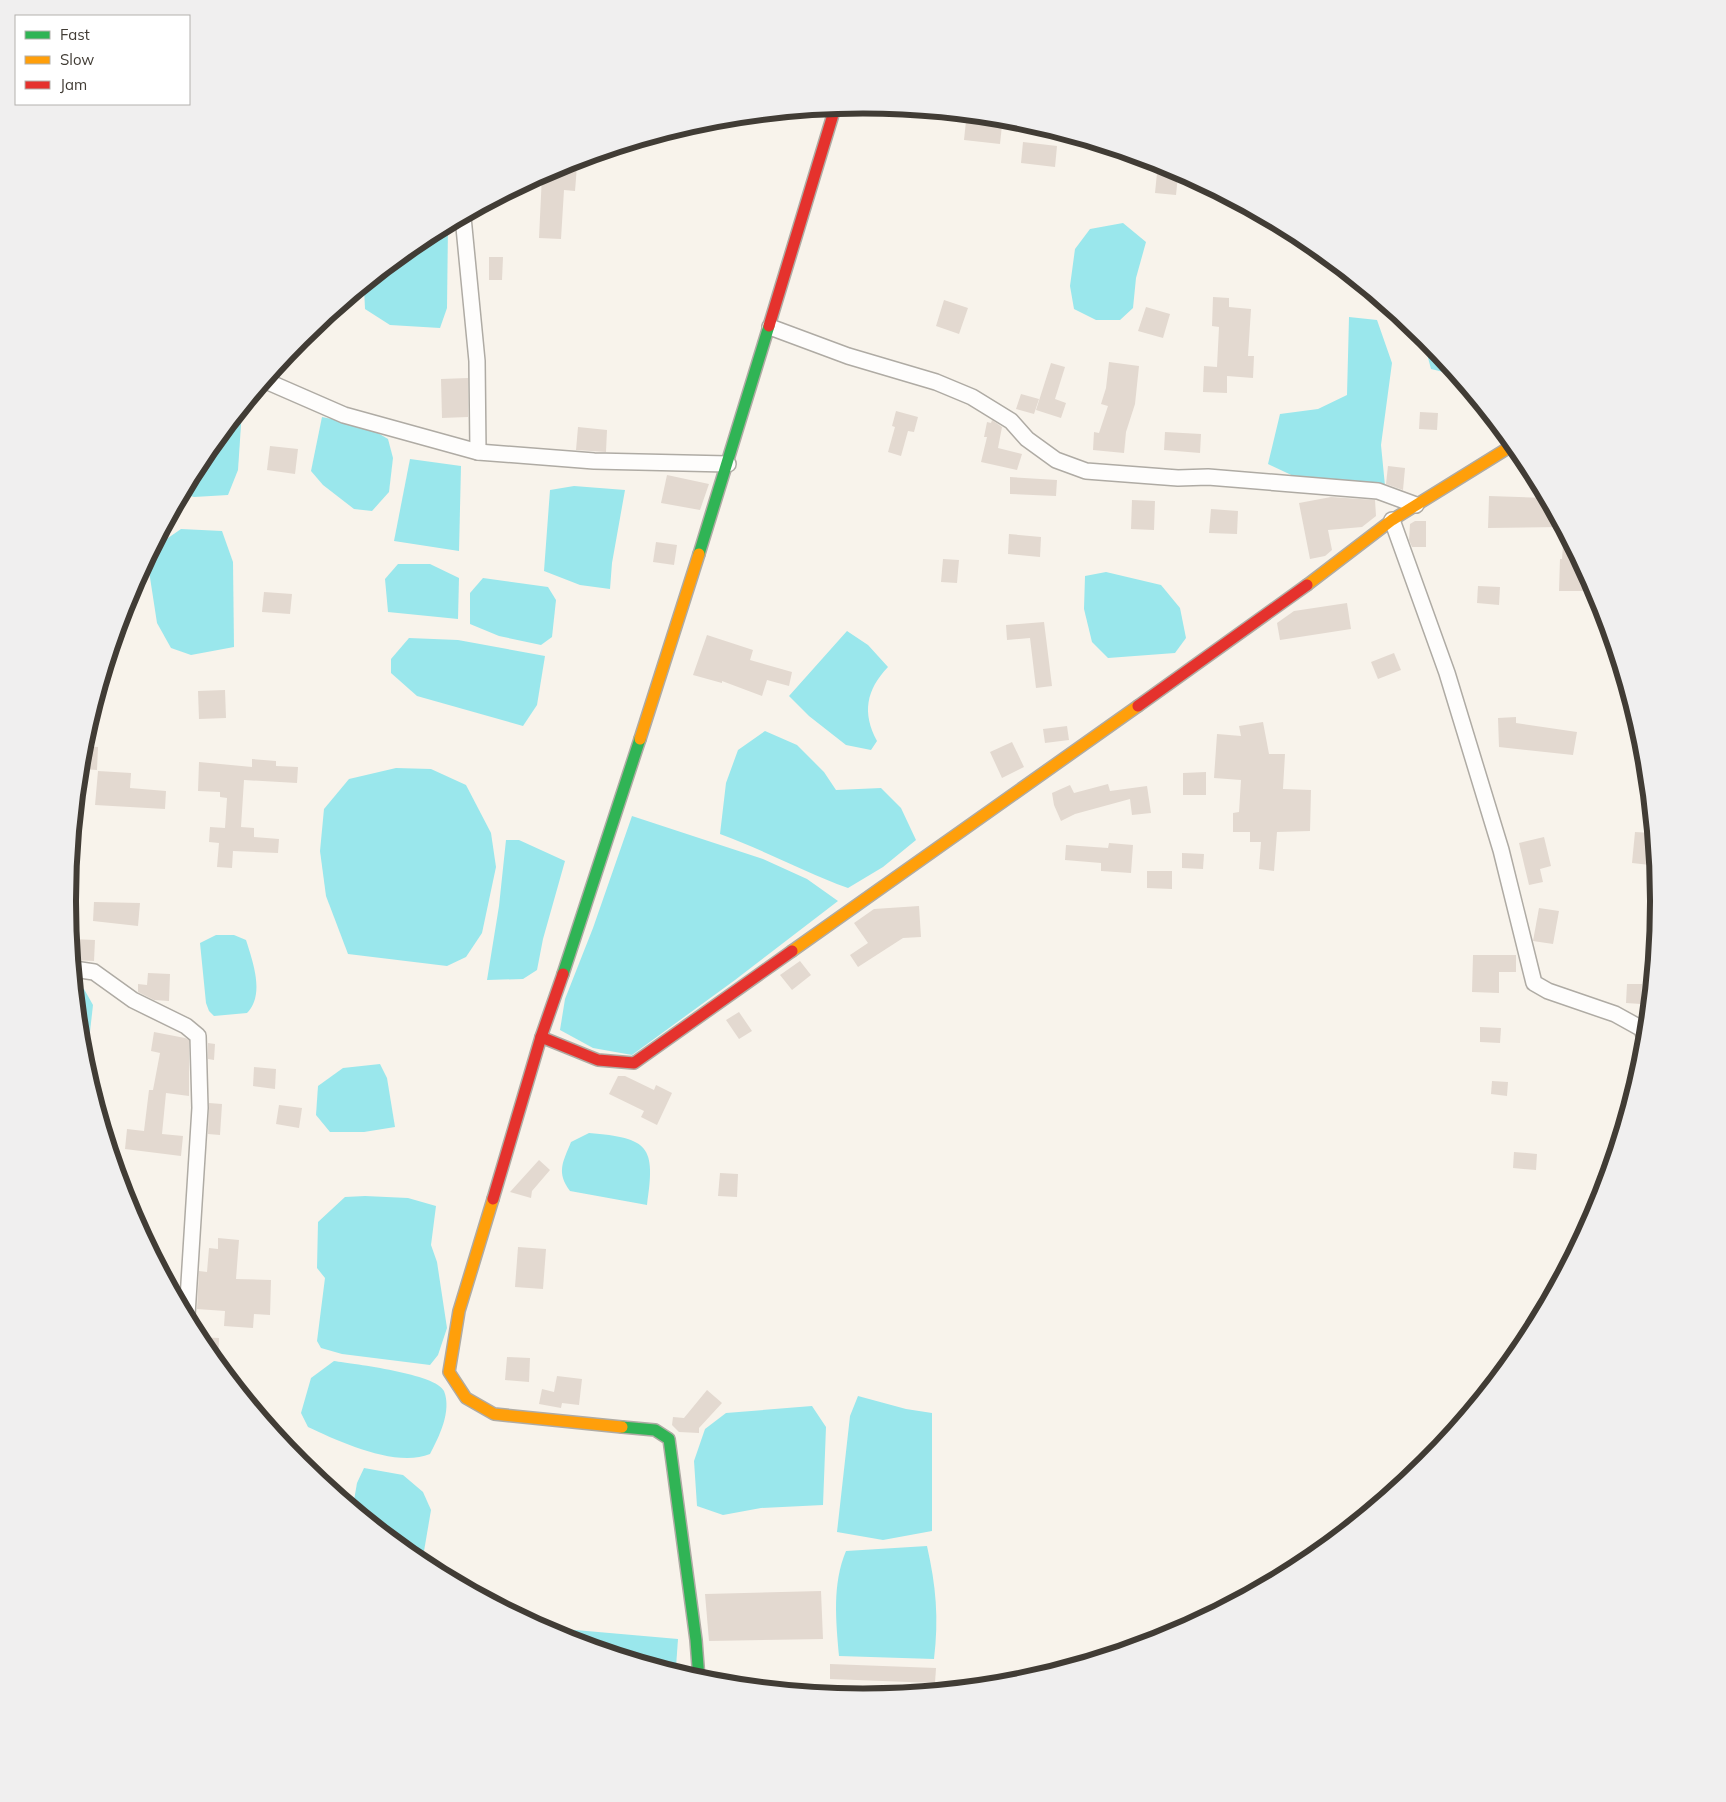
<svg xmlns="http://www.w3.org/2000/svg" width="1726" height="1802" viewBox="0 0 1726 1802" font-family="Mulish,sans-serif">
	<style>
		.water { fill: #9ae7ec }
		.building { fill: #e3d9d0 }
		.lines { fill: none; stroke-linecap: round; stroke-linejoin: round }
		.street-casing { stroke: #afaba4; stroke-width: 18 }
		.fast-casing { stroke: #afaba4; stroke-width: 14 }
		.slow-casing { stroke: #afaba4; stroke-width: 14 }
		.jam-casing { stroke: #afaba4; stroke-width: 14 }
		.street { stroke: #fefdfc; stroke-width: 15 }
		.fast { stroke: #30b455; stroke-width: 11 }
		.slow { stroke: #ff9f0a; stroke-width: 11 }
		.jam { stroke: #e5322d; stroke-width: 11 }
		.rim { fill: none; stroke: #413c35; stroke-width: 6 }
	</style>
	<rect width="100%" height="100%" fill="#f8f3eb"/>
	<g class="water">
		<path d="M 1123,223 L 1146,242 L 1136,278 L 1133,308 L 1120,320 L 1096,320 L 1074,309 L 1070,286 L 1075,249 L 1090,229 Z"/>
		<path d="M 448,225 L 447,308 L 440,328 L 390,325 L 365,309 L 364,287 L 421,239 Z"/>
		<path d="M 1349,317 L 1377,320 L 1392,363 L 1381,445 L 1385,486 L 1302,480 L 1268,464 L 1280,414 L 1318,409 L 1347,395 Z"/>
		<path d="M 1422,335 L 1426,339 L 1456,375 L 1431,369 Z"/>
		<path d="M 242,410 L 238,470 L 228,495 L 194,497 L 183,494 L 202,459 Z"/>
		<path d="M 322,417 L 366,426 L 388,439 L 393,458 L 389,492 L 372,511 L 354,509 L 323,485 L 311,471 Z"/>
		<path d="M 410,459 L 461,466 L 459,551 L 394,541 Z"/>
		<path d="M 574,486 L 625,490 L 612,563 L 610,589 L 580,585 L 544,571 L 550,490 Z"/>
		<path d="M 181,529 L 222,531 L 233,562 L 234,647 L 191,655 L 171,648 L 157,623 L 149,571 L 155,547 Z"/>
		<path d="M 398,564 L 430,564 L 459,578 L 458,619 L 388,612 L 385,579 Z"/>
		<path d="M 1106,572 L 1161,585 L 1180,608 L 1186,638 L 1175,653 L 1108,658 L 1092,642 L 1084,609 L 1085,576 Z"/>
		<path d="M 483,578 L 548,587 L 556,600 L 552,637 L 541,645 L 499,636 L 470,624 L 470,593 Z"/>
		<path d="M 847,631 L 868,645 L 888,667 C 866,690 862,713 877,741 L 871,750 L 846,745 L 809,716 L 789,696 Z"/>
		<path d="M 409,638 L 458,640 L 545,656 L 537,705 L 523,726 L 417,696 L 391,673 L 391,659 Z"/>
		<path d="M 765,731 L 797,745 L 824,772 L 836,790 L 881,788 L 901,808 L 916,840 L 883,867 L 848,888 C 804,872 764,850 720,834 L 726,783 L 738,750 Z"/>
		<path d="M 396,768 L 431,769 L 466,785 L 491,833 L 496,867 L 482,933 L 466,957 L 447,966 L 348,954 L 326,896 L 320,851 L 324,809 L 349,779 Z"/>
		<path d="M 632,816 L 763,859 L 807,879 L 838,901 L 735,980 L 632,1055 L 593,1048 L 560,1030 L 565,999 L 593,928 Z"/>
		<path d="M 506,840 L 519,840 L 565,861 L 543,939 L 537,970 L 523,979 L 487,980 L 499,906 Z"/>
		<path d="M 216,935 L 234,935 L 246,940 C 253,962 265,995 247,1013 L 214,1016 L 209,1011 L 206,1003 L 200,943 Z"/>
		<path d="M 76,987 L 84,989 L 93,1005 L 86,1067 L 83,1056 Z"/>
		<path d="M 380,1064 L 387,1078 L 395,1127 L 364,1132 L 330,1132 L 316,1115 L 318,1086 L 343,1068 Z"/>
		<path d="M 589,1133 C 649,1138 656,1146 647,1205 L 570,1191 C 556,1172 563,1162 571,1142 Z"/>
		<path d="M 365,1196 L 408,1198 L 436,1206 L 431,1245 L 437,1262 L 447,1328 L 438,1355 L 430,1365 L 342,1354 L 321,1348 L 317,1341 L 325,1278 L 317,1268 L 318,1222 L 345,1197 Z"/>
		<path d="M 334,1361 C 354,1364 437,1374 444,1391 C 452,1411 439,1437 430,1454 C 396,1468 340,1442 308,1427 L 301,1413 L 311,1378 Z"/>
		<path d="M 858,1396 L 906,1409 L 932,1413 L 932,1531 L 883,1540 L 837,1532 L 850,1416 Z"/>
		<path d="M 812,1406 L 826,1427 L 823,1505 L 761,1508 L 723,1515 L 697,1506 L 694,1461 L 705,1429 L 726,1413 Z"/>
		<path d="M 364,1468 L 403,1475 L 423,1492 L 431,1510 L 422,1563 L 353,1506 L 357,1483 Z"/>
		<path d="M 927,1546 C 936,1586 939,1618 934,1659 L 839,1656 C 836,1621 832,1584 846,1551 Z"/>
		<path d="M 541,1627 L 678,1639 L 676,1667 L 668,1669 L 558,1636 Z"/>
	</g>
	<g class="building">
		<path d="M 966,121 L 1002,125 L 1000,144 L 964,140 Z"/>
		<path d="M 1023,142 L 1057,146 L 1055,167 L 1021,163 Z"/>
		<path d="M 563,165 L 577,166 L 575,191 L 564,190 L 561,239 L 539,238 L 542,175 Z"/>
		<path d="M 1157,173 L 1178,175 L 1176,195 L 1155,193 Z"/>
		<path d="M 489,257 L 503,257 L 502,280 L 489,280 Z"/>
		<path d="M 1213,297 L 1229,298 L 1229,307 L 1251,309 L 1248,356 L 1254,356 L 1253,378 L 1227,376 L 1227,393 L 1203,392 L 1204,366 L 1217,367 L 1219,327 L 1212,326 Z"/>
		<path d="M 944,300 L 968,308 L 959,334 L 936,326 Z"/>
		<path d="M 1146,307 L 1170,314 L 1163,338 L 1138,331 Z"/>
		<path d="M 1109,362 L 1139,366 L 1135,404 L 1126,432 L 1124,453 L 1093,450 L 1094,432 L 1099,433 L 1108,406 L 1101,404 L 1106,388 Z"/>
		<path d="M 1051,363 L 1065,367 L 1055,399 L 1066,403 L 1061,418 L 1036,410 Z"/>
		<path d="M 468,378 L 468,417 L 442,418 L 441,379 Z"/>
		<path d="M 1021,394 L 1039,399 L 1034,414 L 1016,409 Z"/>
		<path d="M 896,411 L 918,417 L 914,432 L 908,431 L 901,456 L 888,452 L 895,427 L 892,426 Z"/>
		<path d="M 1420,412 L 1438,413 L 1437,430 L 1419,429 Z"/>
		<path d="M 992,420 L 1002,427 L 998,448 L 1022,454 L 1017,470 L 981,462 L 987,437 L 984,437 L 987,422 L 991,423 Z"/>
		<path d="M 578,427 L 607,430 L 606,452 L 576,450 Z"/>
		<path d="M 1165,432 L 1201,434 L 1200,453 L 1164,450 Z"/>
		<path d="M 270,446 L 298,449 L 295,474 L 267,470 Z"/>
		<path d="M 1388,466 L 1405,468 L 1403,490 L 1386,484 Z"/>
		<path d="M 667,475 L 709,484 L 700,510 L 661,503 Z"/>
		<path d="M 1010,477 L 1057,480 L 1056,496 L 1010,494 Z"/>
		<path d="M 1489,496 L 1545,498 L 1561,527 L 1488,528 Z"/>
		<path d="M 1331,497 L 1375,500 L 1376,516 L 1362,527 L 1328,530 L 1332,550 L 1325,556 L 1310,559 L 1299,503 Z"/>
		<path d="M 1132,500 L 1155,501 L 1154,530 L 1131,529 Z"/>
		<path d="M 1211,509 L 1238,511 L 1237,534 L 1209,533 Z"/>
		<path d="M 1415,521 L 1426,521 L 1426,547 L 1412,547 L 1409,540 L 1410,524 Z"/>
		<path d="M 1564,532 L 1585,572 L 1584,591 L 1559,591 L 1560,559 L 1562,559 Z"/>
		<path d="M 1009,534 L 1041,537 L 1040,557 L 1008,554 Z"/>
		<path d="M 656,542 L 677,545 L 674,565 L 653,562 Z"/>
		<path d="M 943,559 L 959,560 L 957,583 L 941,582 Z"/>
		<path d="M 1478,586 L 1500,587 L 1499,605 L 1477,603 Z"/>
		<path d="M 264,592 L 292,594 L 290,614 L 262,612 Z"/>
		<path d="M 1347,603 L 1351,629 L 1280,640 L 1277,623 L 1294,611 Z"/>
		<path d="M 1044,622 L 1052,686 L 1036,688 L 1030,638 L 1007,640 L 1006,625 Z"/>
		<path d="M 707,635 L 753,650 L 750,660 L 792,672 L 789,686 L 767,680 L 762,696 L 722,681 L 722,683 L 693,675 Z"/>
		<path d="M 1394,653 L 1401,670 L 1378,679 L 1371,662 Z"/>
		<path d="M 225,690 L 226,718 L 199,719 L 198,691 Z"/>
		<path d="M 1516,717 L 1516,723 L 1577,732 L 1573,755 L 1499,747 L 1498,718 Z"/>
		<path d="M 1263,722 L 1269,754 L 1285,754 L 1283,789 L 1311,790 L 1310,831 L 1277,832 L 1274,871 L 1259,869 L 1261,842 L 1250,842 L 1250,832 L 1233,832 L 1233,813 L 1239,812 L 1241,780 L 1214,778 L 1217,734 L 1241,736 L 1239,726 Z"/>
		<path d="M 1067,726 L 1069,740 L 1045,743 L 1043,729 Z"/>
		<path d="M 1012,742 L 1024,767 L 1002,778 L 990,752 Z"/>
		<path d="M 83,746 L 98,747 L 97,770 L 81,769 Z"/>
		<path d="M 252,759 L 276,761 L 276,766 L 298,767 L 297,783 L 244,780 L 241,827 L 254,828 L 254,837 L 279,839 L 278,853 L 233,851 L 232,868 L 217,867 L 219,843 L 209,842 L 210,827 L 225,828 L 227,798 L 220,797 L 220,792 L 198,791 L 199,762 L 252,767 Z"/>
		<path d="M 98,771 L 131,773 L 130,788 L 166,791 L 165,809 L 95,805 Z"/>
		<path d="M 1206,772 L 1206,795 L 1183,795 L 1183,773 Z"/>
		<path d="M 1108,784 L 1110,791 L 1147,786 L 1151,813 L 1132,815 L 1130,799 L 1075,814 L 1061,821 L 1054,805 L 1052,793 L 1070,785 L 1074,793 Z"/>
		<path d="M 1635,832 L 1652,833 L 1650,865 L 1632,863 Z"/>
		<path d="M 1544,837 L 1551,866 L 1540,869 L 1543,882 L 1529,885 L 1519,843 Z"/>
		<path d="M 1109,843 L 1133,845 L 1131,873 L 1101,871 L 1101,863 L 1065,860 L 1066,845 L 1108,848 Z"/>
		<path d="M 1182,853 L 1204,854 L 1203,869 L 1182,868 Z"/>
		<path d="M 1147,871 L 1172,871 L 1172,889 L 1147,888 Z"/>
		<path d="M 94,902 L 140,903 L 138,926 L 93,921 Z"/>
		<path d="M 919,906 L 921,937 L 903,938 L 858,967 L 850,955 L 868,943 L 854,923 L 874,909 Z"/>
		<path d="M 1539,908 L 1559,911 L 1553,944 L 1533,941 Z"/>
		<path d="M 71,939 L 95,940 L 94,961 L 73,960 Z"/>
		<path d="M 1473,955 L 1516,955 L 1516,972 L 1499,972 L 1499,993 L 1472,992 Z"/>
		<path d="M 800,961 L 811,975 L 792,990 L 780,975 Z"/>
		<path d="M 148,973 L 170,974 L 169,1001 L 154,1000 L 138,992 L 138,984 L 147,985 Z"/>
		<path d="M 1627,984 L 1642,984 L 1641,1004 L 1626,1003 Z"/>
		<path d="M 739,1012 L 752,1031 L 739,1039 L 726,1020 Z"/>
		<path d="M 1480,1027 L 1501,1028 L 1500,1043 L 1480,1042 Z"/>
		<path d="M 154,1032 L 185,1038 L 189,1040 L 189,1096 L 166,1093 L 162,1134 L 183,1136 L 181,1156 L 125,1149 L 127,1129 L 144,1131 L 149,1090 L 153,1090 L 160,1053 L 151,1051 Z"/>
		<path d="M 208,1043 L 215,1044 L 214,1060 L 208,1059 Z"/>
		<path d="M 254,1067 L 276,1069 L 275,1089 L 253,1086 Z"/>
		<path d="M 618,1076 L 625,1076 L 654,1090 L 656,1085 L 672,1093 L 657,1125 L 641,1117 L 644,1111 L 609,1094 Z"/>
		<path d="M 1492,1081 L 1508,1082 L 1507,1096 L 1491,1094 Z"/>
		<path d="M 209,1103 L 222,1104 L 220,1135 L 208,1134 Z"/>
		<path d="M 279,1105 L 302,1108 L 299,1128 L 276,1124 Z"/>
		<path d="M 1514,1152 L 1537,1154 L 1536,1170 L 1513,1168 Z"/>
		<path d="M 539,1160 L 550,1170 L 532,1191 L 531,1198 L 510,1192 Z"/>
		<path d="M 720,1173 L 738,1174 L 737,1197 L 718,1196 Z"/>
		<path d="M 218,1238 L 239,1240 L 236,1279 L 271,1280 L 270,1315 L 254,1314 L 253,1328 L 224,1326 L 225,1311 L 197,1309 L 199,1271 L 207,1272 L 209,1248 L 218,1249 Z"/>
		<path d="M 518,1247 L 546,1249 L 543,1289 L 515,1287 Z"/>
		<path d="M 198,1337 L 219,1338 L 218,1363 L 201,1343 Z"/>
		<path d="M 507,1357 L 530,1358 L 529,1382 L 505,1380 Z"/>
		<path d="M 557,1376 L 582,1379 L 579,1405 L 562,1403 L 561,1408 L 539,1404 L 542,1389 L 554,1392 Z"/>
		<path d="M 707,1390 L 722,1403 L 699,1428 L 699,1433 L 679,1432 L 672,1425 L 673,1417 L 684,1418 Z"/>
		<path d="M 821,1591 L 823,1639 L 709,1641 L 705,1594 Z"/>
		<path d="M 830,1664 L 936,1668 L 935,1683 L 830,1679 Z"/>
	</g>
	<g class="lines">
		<defs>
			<g id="street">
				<path d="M 463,217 L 477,361 L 478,452"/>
				<path d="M 770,327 L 848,356 L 936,382 L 972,397 L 1011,421 L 1027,439 L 1056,460 L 1086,471 L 1178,478 L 1208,477 L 1378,491 L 1416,505"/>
				<path d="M 266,381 L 344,415 L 478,452 L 594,461 L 728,464"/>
				<path d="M 1392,520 L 1447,673 L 1501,850 L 1534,983 L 1548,991 L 1615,1014 L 1642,1029 L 1645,1039"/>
				<path d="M 74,969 L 94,972 L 133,1000 L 186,1026 L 198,1036 L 200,1108 L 187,1315"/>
			</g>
			<g id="fast">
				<path d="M 699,554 L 769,326"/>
				<path d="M 563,974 L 640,739"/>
				<path d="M 622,1427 L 655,1430 L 669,1439 L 696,1640 L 699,1679"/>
			</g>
			<g id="slow">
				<path d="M 1307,585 L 1392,520 L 1513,445"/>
				<path d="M 640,739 L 699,554"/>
				<path d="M 792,951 L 1138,706"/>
				<path d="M 493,1199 L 459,1311 L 449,1372 L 466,1398 L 494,1414 L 622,1427"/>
			</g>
			<g id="jam">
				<path d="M 769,326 L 835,108"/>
				<path d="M 1138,706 L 1307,585"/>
				<path d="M 541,1037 L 598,1060 L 634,1063 L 792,951"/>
				<path d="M 493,1199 L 541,1037 L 563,974"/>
			</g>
		</defs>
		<use href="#street" class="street-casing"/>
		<use href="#fast" class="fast-casing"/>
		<use href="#slow" class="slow-casing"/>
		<use href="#jam" class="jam-casing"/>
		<use href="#street" class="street"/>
		<use href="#fast" class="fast"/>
		<use href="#slow" class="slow"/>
		<use href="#jam" class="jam"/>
	</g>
	<path d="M0 0H1726V1802H0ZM76 901a787 787 0 1 1 1574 0a787 787 0 1 1-1574 0Z" fill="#f0efef" fill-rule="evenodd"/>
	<path class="rim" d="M76 901a787 787 0 1 1 1574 0a787 787 0 1 1-1574 0Z"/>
	<rect x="15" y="15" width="175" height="90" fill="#ffffff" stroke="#b3b1ae"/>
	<rect x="25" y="31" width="25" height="8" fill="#30b455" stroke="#b3b1ae"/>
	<text x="60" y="40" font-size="15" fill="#413c35">Fast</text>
	<rect x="25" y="56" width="25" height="8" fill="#ff9f0a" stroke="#b3b1ae"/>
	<text x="60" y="65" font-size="15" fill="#413c35">Slow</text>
	<rect x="25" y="81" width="25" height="8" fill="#e5322d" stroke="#b3b1ae"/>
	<text x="60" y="90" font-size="15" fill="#413c35">Jam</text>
</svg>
